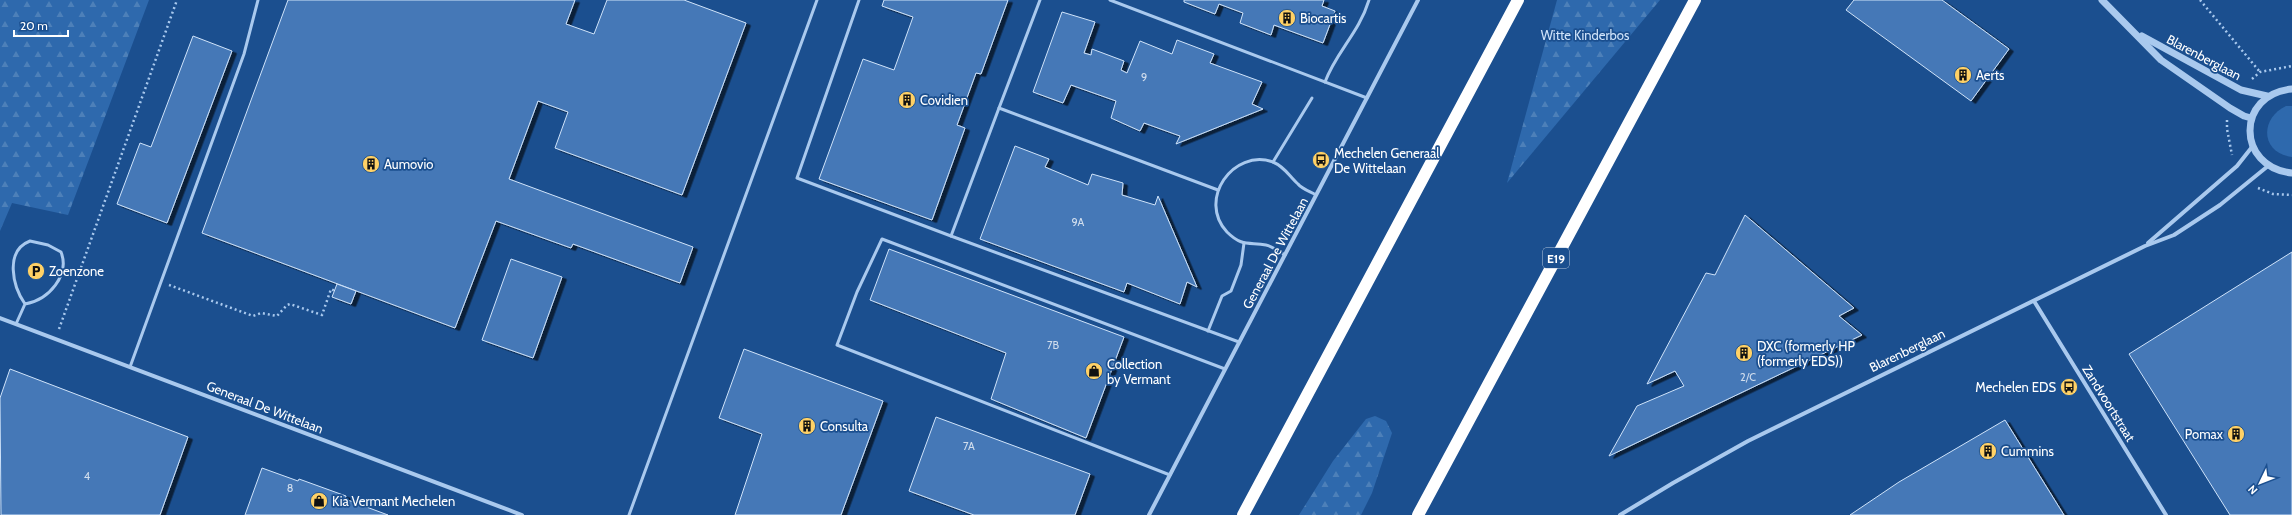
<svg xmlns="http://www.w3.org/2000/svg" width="2292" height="515" viewBox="0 0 2292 515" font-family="Cabin,sans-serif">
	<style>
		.green { fill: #2e69ad }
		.forest { fill: url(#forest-firs) }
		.building { fill: #4478b7; stroke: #cfe3fa; filter: url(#shadow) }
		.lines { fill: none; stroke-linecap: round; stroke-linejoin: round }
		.path { stroke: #a9c9ee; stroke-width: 2.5; stroke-dasharray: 2 3; stroke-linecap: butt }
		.service { stroke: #a9c9ee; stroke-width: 3 }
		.minor { stroke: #a9c9ee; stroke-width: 4 }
		.tertiary { stroke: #a9c9ee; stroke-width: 7 }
		.motorway { stroke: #fff; stroke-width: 12 }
		.labels { text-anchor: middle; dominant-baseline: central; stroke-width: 3.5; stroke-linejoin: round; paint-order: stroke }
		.number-label { font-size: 11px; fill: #d0dded }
		.shield { fill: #1b4f8f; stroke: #bbcadd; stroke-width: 1 }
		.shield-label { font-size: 12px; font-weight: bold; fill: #fff }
		.poi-label { font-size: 13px; fill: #fff; stroke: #1b4f8f; text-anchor: start }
		.park-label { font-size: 13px; fill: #cfe3fa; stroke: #1b4f8f }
		.street-label { font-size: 13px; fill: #fff; stroke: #1b4f8f }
	</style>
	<defs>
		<pattern id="forest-firs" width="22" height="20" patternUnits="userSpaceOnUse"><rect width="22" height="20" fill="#2e69ad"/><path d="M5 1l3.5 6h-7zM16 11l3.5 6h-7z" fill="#4d80b9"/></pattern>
		<filter id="shadow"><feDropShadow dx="4.5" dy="2.5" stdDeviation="0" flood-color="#0009"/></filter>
	</defs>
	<rect width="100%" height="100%" fill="#1b4f8f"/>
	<path class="green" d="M 2286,106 L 2292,106 L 2292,157 C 2261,153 2259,119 2286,106 Z"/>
	<g class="forest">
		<path d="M 0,0 L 149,0 L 68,215 L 12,203 L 0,231 Z"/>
		<path d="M 1557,0 L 1660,0 L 1507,183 Z"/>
		<path d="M 1375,416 L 1386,421 L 1392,433 L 1372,493 L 1361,515 L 1299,515 L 1333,461 L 1366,419 Z"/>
	</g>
	<g class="building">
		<path d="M 288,0 L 575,0 L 566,24 L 594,34 L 607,0 L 684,0 L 746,23 L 682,195 L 555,148 L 568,112 L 538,101 L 509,179 L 693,247 L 680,283 L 573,244 L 571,248 L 496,221 L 455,328 L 202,233 Z"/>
		<path d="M 884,0 L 1008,0 L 981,74 L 976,73 L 957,125 L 965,128 L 932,220 L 819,179 L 863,59 L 894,70 L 913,17 L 882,6 Z"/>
		<path d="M 1184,0 L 1324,0 L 1322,6 L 1335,11 L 1323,43 L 1274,25 L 1271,35 L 1240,23 L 1243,13 L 1219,4 L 1215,14 L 1184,2 Z"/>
		<path d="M 1854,0 L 1942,0 L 2009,49 L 1971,101 L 1846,10 Z"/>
		<path d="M 1062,12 L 1095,22 L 1084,53 L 1091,55 L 1092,49 L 1124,61 L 1121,70 L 1127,73 L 1140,41 L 1172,54 L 1177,40 L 1214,54 L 1210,63 L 1262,82 L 1252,104 L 1263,109 L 1176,144 L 1180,136 L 1144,123 L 1140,131 L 1111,118 L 1116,101 L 1071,85 L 1063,103 L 1033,92 Z"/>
		<path d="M 193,36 L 232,51 L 167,223 L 117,204 L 140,143 L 151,147 Z"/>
		<path d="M 1015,146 L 1049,159 L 1045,167 L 1088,185 L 1092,174 L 1123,183 L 1122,195 L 1155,205 L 1158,196 L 1197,287 L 1187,282 L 1180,304 L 1127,283 L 1124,292 L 980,239 Z"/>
		<path d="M 1745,215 L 1854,308 L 1839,316 L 1862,335 L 1609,456 L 1637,406 L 1684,386 L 1675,371 L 1647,384 L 1706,273 L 1715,275 Z"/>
		<path d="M 889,249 L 1124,337 L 1086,438 L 991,399 L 1006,353 L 870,300 Z"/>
		<path d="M 2292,252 L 2292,515 L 2230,515 L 2129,354 Z"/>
		<path d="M 511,259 L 562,277 L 533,358 L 482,340 Z"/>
		<path d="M 337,284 L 356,291 L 351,304 L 332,297 Z"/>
		<path d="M 744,349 L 883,401 L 841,515 L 735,515 L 762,434 L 719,418 Z"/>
		<path d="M 10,369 L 188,437 L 160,515 L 1,515 L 0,398 Z"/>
		<path d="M 936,417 L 1090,474 L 1075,515 L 974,515 L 909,491 Z"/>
		<path d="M 2005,420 L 2064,515 L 1850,515 L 1899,482 Z"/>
		<path d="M 262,468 L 298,481 L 299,479 L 346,496 L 345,499 L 388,515 L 245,515 Z"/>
	</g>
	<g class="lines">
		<g class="path">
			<path d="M 2200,0 L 2260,72"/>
			<path d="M 2252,79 L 2260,72 L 2292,66"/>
			<path d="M 2227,120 L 2227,129 L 2232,155"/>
			<path d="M 2258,188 L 2273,194 L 2292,195"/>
			<path d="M 169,285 L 253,316 L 261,313 L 277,316 L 287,305 L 290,304 L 322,315 L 331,289 L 335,291"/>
			<path d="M 59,329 L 177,0"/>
		</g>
		<g class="service">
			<path d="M 859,0 L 797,178 L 951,236"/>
			<path d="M 1040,0 L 999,108 L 1218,190"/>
			<path d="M 1110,0 L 1367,98"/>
			<path d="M 1325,82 C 1336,52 1359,33 1369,0"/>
			<path d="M 999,108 L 951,236 L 1239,342"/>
			<path d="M 1273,162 L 1312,98"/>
			<path d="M 1285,255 C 1279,252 1272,246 1266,245 C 1249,242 1242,247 1227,232 C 1197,200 1233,148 1273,162 C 1285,167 1289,176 1298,184 C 1302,189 1311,192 1316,195"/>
			<path d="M 16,324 L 25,304 C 49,300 70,275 61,252 L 48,245 L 30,241 C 4,251 13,287 25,304"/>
			<path d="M 1208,331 L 1222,296 L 1231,291 L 1241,265 L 1244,243"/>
			<path d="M 130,367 L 244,54 L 258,0"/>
			<path d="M 1170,475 L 837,345 L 857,292 L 882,239 L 1225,369"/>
			<path d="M 629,515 L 817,0"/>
		</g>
		<g class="minor">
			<path d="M 2148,243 L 2237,166 L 2252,147"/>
			<path d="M 2034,301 L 2166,515"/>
			<path d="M 0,318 L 522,515"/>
			<path d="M 1149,515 L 1418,0"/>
			<path d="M 1620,515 L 1673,483 L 1748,441 L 2145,246 L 2174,235 L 2220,205 L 2268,166"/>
		</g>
		<g class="tertiary">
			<path d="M 2102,0 L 2161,60 L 2230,108 L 2244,116 L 2251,118"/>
			<path d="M 2142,36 L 2241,90 L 2267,96"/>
			<path d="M 2292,89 C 2236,94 2236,167 2292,173"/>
		</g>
		<g class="motorway">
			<path d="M 1243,515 L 1518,0"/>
			<path d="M 1418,515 L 1695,0"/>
		</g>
	</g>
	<defs>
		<symbol id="building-disc" viewBox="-11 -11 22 22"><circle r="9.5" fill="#ffd166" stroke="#1b4f8f"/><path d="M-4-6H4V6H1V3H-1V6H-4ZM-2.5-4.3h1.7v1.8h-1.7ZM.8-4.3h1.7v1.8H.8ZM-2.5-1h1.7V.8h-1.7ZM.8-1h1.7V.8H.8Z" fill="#111"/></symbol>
		<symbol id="bus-disc" viewBox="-11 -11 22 22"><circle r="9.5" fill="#ffd166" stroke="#1b4f8f"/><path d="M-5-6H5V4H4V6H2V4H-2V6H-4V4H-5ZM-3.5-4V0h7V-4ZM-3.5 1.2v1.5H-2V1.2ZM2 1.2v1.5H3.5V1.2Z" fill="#111"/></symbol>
		<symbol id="parking-disc" viewBox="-11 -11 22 22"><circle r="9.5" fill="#ffd166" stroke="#1b4f8f"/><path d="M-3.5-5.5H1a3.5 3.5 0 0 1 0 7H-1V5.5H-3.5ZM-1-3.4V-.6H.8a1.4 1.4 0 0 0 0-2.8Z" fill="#111"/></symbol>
		<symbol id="shop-disc" viewBox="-11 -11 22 22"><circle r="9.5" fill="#ffd166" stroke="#1b4f8f"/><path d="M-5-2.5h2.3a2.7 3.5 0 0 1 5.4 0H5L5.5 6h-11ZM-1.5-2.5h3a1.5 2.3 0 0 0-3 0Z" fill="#111"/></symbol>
	</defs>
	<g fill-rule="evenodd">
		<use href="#building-disc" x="1277" y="8" width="20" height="20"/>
		<use href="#building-disc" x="1953" y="65" width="20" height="20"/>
		<use href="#building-disc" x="897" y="90" width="20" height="20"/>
		<use href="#bus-disc" x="1311" y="150" width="20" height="20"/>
		<use href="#building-disc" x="361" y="154" width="20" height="20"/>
		<use href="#parking-disc" x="26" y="261" width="20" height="20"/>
		<use href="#building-disc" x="1734" y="343" width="20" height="20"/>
		<use href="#shop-disc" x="1084" y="361" width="20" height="20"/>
		<use href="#bus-disc" x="2059" y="377" width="20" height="20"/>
		<use href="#building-disc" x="797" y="416" width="20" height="20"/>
		<use href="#building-disc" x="2226" y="424" width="20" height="20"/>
		<use href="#building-disc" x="1978" y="441" width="20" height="20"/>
		<use href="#shop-disc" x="309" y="491" width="20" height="20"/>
	</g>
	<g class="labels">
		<g class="number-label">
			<text x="1144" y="77">9</text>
			<text x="1078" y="222">9A</text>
			<text x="1053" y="345">7B</text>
			<text x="1748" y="377">2/C</text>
			<text x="969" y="446">7A</text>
			<text x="87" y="476">4</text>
			<text x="290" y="488">8</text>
		</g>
		<rect class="shield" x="1543" y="248" width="26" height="20" rx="3"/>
		<g class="shield-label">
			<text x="1556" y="258">E19</text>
		</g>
		<g class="poi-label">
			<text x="1300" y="18">Biocartis</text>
			<text x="1976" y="75">Aerts</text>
			<text x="920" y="100">Covidien</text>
			<text x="1334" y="153">Mechelen Generaal<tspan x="1334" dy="15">De Wittelaan</tspan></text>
			<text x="384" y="164">Aumovio</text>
			<text x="49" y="271">Zoenzone</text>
			<text x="1757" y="346">DXC (formerly HP<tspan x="1757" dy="15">(formerly EDS))</tspan></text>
			<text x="1107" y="364">Collection<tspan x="1107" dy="15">by Vermant</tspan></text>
			<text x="2056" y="387" text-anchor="end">Mechelen EDS</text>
			<text x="820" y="426">Consulta</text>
			<text x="2223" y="434" text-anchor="end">Pomax</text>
			<text x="2001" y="451">Cummins</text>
			<text x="332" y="501">Kia Vermant Mechelen</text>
		</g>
		<g class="park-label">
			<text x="1585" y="35">Witte Kinderbos</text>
		</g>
		<g class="street-label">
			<text transform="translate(2204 57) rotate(28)">Blarenberglaan</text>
			<text transform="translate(1275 253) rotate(-62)">Generaal De Wittelaan</text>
			<text transform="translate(1907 350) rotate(-26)">Blarenberglaan</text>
			<text transform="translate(2109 403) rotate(58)">Zandvoortstraat</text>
			<text transform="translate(265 407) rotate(21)">Generaal De Wittelaan</text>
		</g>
	</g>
	<g transform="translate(2260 483) rotate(227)" stroke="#1b4f8f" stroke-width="3" paint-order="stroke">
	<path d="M0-3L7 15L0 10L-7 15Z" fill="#ffffff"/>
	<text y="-6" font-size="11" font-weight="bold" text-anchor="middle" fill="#ffffff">N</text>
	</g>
	<path d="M14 30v6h54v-6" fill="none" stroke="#ffffff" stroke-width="2"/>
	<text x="20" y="30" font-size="12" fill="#ffffff" stroke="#1b4f8f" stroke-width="3" paint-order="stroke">20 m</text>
</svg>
